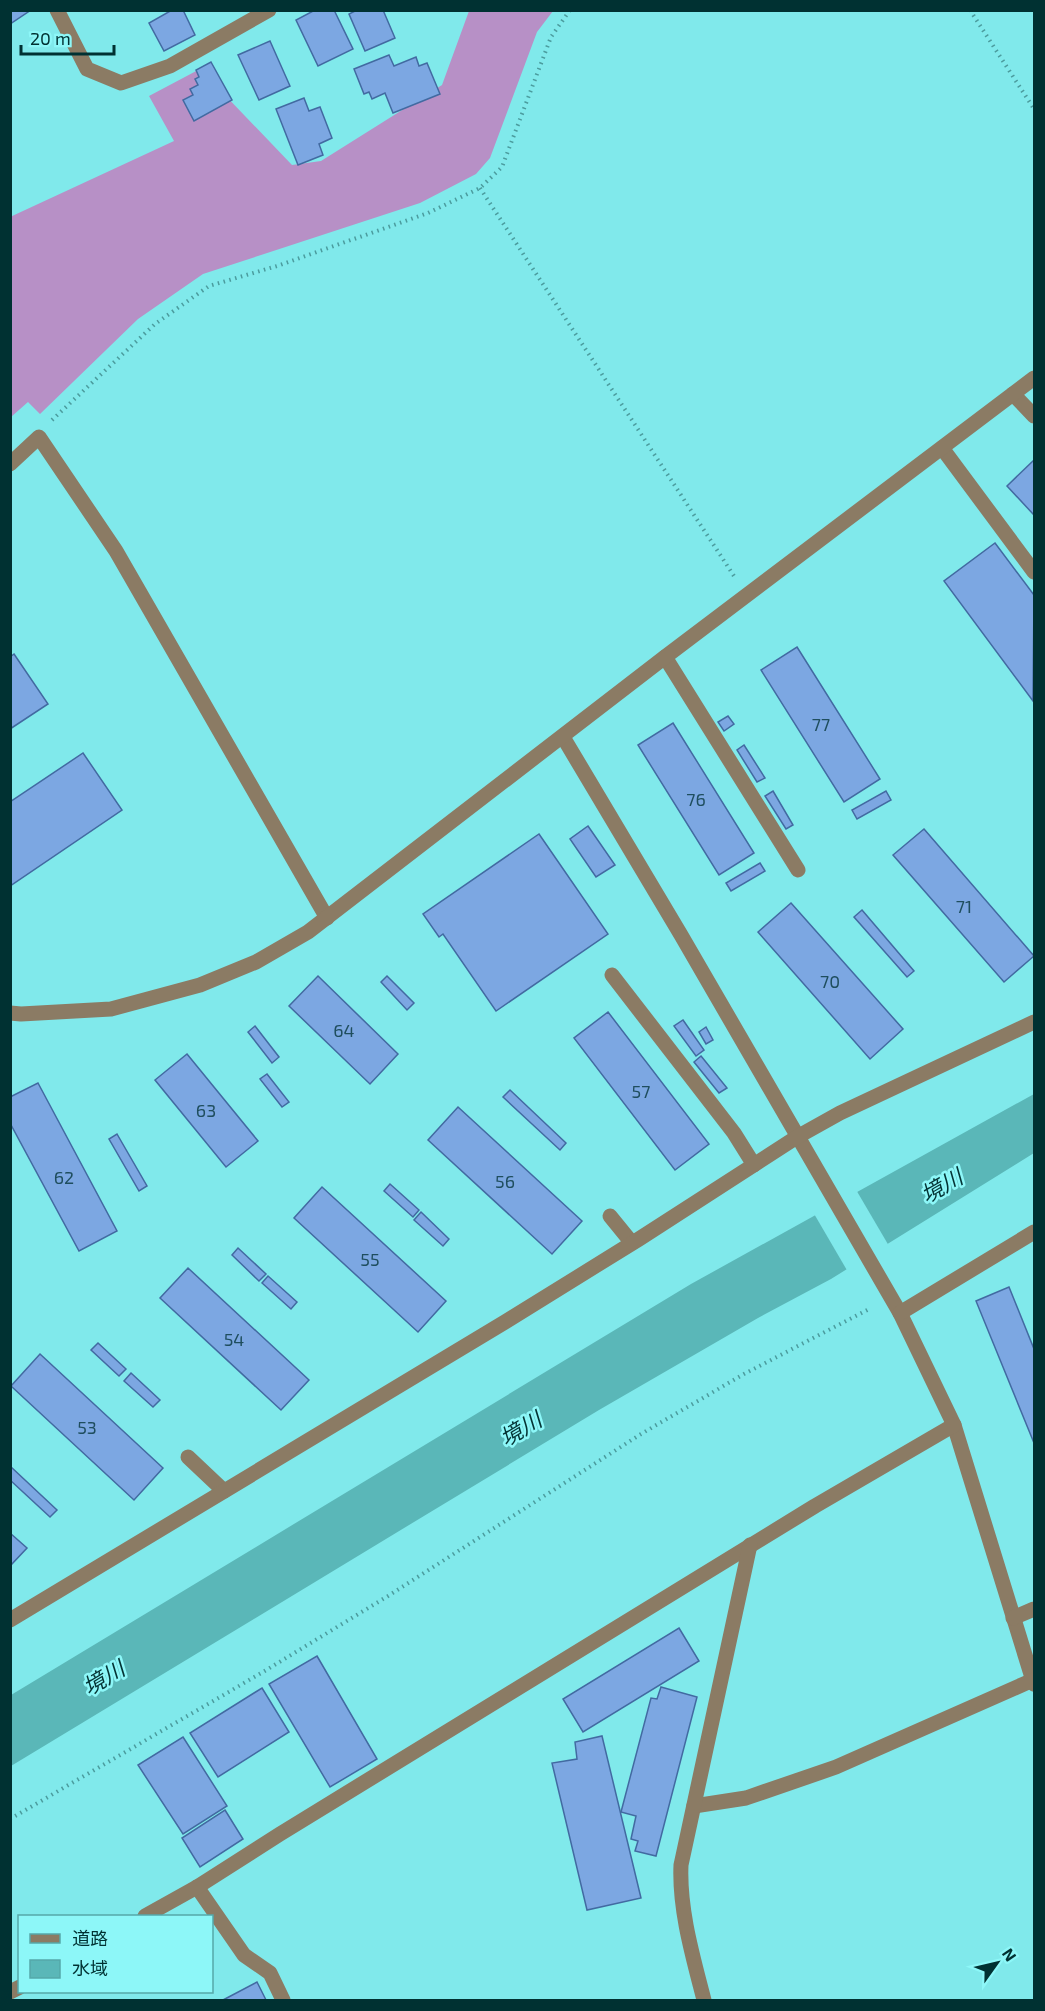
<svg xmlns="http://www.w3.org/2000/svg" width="1045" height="2011" viewBox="0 0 1045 2011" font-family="'Exo 2','Noto Sans JP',sans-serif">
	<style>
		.forest { fill: #b790c6 }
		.water { fill: #5ab7b8 }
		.pier { fill: #80e9eb }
		.building { fill: #7ca7e2; stroke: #426aa1; stroke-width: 1.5 }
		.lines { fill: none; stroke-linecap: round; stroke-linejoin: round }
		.path { stroke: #4b9c9e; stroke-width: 4; stroke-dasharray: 1.5 4.5; stroke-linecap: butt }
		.minor { stroke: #8b7b64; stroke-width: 15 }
		.labels { text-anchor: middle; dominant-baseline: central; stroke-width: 5; stroke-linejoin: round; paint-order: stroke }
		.number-label { font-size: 18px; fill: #1f4e5e }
		.water-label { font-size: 22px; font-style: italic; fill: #043334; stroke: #8df7f8 }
	</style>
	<rect width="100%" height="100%" fill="#80e9eb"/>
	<path class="forest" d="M 469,11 L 553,11 L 537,32 L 490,158 L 476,174 L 420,203 L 203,274 L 138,319 L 40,414 L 28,402 L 11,417 L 10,217 L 174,141 L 149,96 L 200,69 L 292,165 L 321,161 L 442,85 Z"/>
	<path class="water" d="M 1034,1094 L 1034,1153 L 831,1279 L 758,1318 L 599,1410 L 11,1766 L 11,1695 L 691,1284 Z"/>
	<path class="pier" d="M 855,1188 L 889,1246 L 848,1272 L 813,1212 Z"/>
	<g class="building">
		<path d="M 10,10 L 31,10 L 10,24 Z"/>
		<path d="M 172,10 L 183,10 L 195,35 L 164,51 L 149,23 Z"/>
		<path d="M 315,10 L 334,10 L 353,49 L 318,66 L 296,20 Z"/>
		<path d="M 383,10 L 395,38 L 365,51 L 349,14 L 357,10 Z"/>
		<path d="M 270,41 L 290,86 L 259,100 L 238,55 Z"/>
		<path d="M 389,55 L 394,66 L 416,57 L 419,66 L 427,63 L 440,94 L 393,113 L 385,93 L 372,99 L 369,92 L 364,94 L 354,69 Z"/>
		<path d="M 211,62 L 232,100 L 194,121 L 183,100 L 193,95 L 190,89 L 198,85 L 195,79 L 199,77 L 196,70 Z"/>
		<path d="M 304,98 L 309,111 L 320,107 L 332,138 L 319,144 L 323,155 L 298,165 L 276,109 Z"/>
		<path d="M 1034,460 L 1034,515 L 1007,486 Z"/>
		<path d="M 995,543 L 1034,595 L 1033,701 L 944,581 Z"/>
		<path d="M 797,647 L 880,779 L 844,802 L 761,670 Z"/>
		<path d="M 14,654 L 48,704 L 10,729 L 10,657 Z"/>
		<path d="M 728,716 L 734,724 L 724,731 L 718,722 Z"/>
		<path d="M 673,723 L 754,853 L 719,875 L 638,745 Z"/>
		<path d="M 744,745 L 765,778 L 757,782 L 737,750 Z"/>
		<path d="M 83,753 L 122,810 L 10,886 L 10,802 Z"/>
		<path d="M 773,791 L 793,825 L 786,829 L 765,796 Z"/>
		<path d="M 886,791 L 891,800 L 857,819 L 852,810 Z"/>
		<path d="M 588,826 L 615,865 L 596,877 L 570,839 Z"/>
		<path d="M 924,829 L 1034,956 L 1004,982 L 893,855 Z"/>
		<path d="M 539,834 L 608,934 L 496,1011 L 443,934 L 439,937 L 423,914 Z"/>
		<path d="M 760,863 L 765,871 L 731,891 L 726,883 Z"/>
		<path d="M 791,903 L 903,1029 L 870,1059 L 758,932 Z"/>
		<path d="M 862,910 L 914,971 L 907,977 L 854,917 Z"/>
		<path d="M 318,976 L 398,1054 L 370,1084 L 289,1006 Z"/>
		<path d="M 387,976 L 414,1003 L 407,1010 L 381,982 Z"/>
		<path d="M 608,1012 L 709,1144 L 675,1170 L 574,1038 Z"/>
		<path d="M 683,1020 L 704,1050 L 696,1056 L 674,1026 Z"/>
		<path d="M 255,1026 L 279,1057 L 272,1063 L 248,1032 Z"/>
		<path d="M 706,1027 L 713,1040 L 706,1044 L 699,1032 Z"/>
		<path d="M 187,1054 L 258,1141 L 226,1167 L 155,1080 Z"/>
		<path d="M 701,1056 L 727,1088 L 719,1093 L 694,1062 Z"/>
		<path d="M 267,1074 L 289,1102 L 282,1107 L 260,1079 Z"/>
		<path d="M 38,1083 L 117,1231 L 79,1251 L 10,1123 L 10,1097 Z"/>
		<path d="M 510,1090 L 566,1143 L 560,1150 L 503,1097 Z"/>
		<path d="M 458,1107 L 582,1221 L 552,1254 L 428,1140 Z"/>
		<path d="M 117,1134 L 147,1186 L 139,1191 L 109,1139 Z"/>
		<path d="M 390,1184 L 419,1210 L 413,1217 L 384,1191 Z"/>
		<path d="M 322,1187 L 446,1301 L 418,1332 L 294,1218 Z"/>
		<path d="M 421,1212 L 449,1239 L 443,1246 L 414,1220 Z"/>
		<path d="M 238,1248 L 266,1274 L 259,1281 L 232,1255 Z"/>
		<path d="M 188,1268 L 309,1380 L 281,1410 L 160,1298 Z"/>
		<path d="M 268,1276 L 297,1302 L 291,1309 L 262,1283 Z"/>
		<path d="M 1009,1287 L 1034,1349 L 1034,1443 L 976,1301 Z"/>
		<path d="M 98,1343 L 126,1369 L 119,1376 L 91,1350 Z"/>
		<path d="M 40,1354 L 163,1468 L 134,1500 L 11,1386 Z"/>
		<path d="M 131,1373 L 160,1400 L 153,1407 L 124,1381 Z"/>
		<path d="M 10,1466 L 57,1510 L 50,1517 L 10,1480 Z"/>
		<path d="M 10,1533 L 27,1548 L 10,1566 Z"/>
		<path d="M 679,1628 L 699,1661 L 583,1732 L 563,1699 Z"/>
		<path d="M 317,1656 L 377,1759 L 330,1787 L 269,1684 Z"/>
		<path d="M 661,1687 L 697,1697 L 656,1856 L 635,1851 L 638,1841 L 631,1839 L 636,1816 L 621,1812 L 651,1698 L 657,1699 Z"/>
		<path d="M 262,1688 L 289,1732 L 218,1777 L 190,1733 Z"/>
		<path d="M 602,1736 L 641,1898 L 587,1910 L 552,1763 L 577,1759 L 575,1742 Z"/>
		<path d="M 183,1737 L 227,1806 L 183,1834 L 138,1765 Z"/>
		<path d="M 225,1810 L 243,1839 L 200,1867 L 182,1838 Z"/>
		<path d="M 257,1982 L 266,2000 L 223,2000 Z"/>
	</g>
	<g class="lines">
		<g class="path">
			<path d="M 970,10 L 1034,109"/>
			<path d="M 480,188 L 734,576"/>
			<path d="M 52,420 L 155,324 L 209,286 L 277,266 L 428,213 L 480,188 L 502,167 L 551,37 L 570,10"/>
			<path d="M 10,1819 L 263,1672 L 388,1596 L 641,1434 L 744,1374 L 871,1308"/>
		</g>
		<g class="minor">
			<path d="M 57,10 L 87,69 L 121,83 L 170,66 L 269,10"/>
			<path d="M 1013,394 L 1034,416"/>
			<path d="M 942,448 L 1034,572"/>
			<path d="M 10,464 L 39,437 L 116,551 L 327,918"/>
			<path d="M 665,657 L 798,870"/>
			<path d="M 563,737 L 681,935 L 900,1313 L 954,1425 L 1034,1684"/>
			<path d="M 612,975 L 734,1133 L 754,1165"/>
			<path d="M 10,1013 L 21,1014 L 111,1009 L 200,985 L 256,962 L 308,932 L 665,657 L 1034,378"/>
			<path d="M 610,1216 L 632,1243"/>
			<path d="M 900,1313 L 1034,1232"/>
			<path d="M 188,1457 L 224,1491"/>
			<path d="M 1013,1618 L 1034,1609"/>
			<path d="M 10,1620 L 505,1322 L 639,1239 L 797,1137 L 840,1113 L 1034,1022"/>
			<path d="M 694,1806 L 746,1798 L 836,1767 L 1033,1680"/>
			<path d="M 197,1887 L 244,1955 L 270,1973 L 283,2000"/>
			<path d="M 145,1916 L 197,1887 L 280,1834 L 815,1506 L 954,1425"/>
			<path d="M 10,1992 L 20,1987"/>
			<path d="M 704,2000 C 693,1957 679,1910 681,1865 L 750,1545"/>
		</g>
	</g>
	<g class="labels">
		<g class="number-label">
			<text x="821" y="724">77</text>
			<text x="696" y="799">76</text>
			<text x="964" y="906">71</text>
			<text x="830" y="981">70</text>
			<text x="344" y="1030">64</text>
			<text x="641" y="1091">57</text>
			<text x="206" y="1110">63</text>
			<text x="64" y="1177">62</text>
			<text x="505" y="1181">56</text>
			<text x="370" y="1259">55</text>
			<text x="234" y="1339">54</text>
			<text x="87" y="1427">53</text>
		</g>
		<g class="water-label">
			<text transform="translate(941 1185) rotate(-30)">境川</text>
			<text transform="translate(520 1428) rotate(-31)">境川</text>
			<text transform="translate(103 1677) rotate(-31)">境川</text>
		</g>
	</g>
	<rect width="1045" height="2011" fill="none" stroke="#003132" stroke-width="24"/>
	<rect x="18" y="1915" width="195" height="78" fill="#8df7f8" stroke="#55a8a9" stroke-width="1.5"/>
	<rect x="30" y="1934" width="30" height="9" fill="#8b7b64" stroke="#55a8a9" stroke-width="1.5"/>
	<text x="72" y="1945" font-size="18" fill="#003132">道路</text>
	<rect x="30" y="1960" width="30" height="18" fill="#5ab7b8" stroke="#55a8a9" stroke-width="1.5"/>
	<text x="72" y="1975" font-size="18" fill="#003132">水域</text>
	<g transform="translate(997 1963) rotate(56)" stroke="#8df7f8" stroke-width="4.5" paint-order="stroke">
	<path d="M0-4.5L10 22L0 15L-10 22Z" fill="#003132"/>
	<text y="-9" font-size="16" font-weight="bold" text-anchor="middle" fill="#003132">N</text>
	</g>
	<path d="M21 45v9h93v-9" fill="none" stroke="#003132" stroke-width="3"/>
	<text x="30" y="45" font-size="18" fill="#003132" stroke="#8df7f8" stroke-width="4.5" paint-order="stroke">20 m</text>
</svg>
